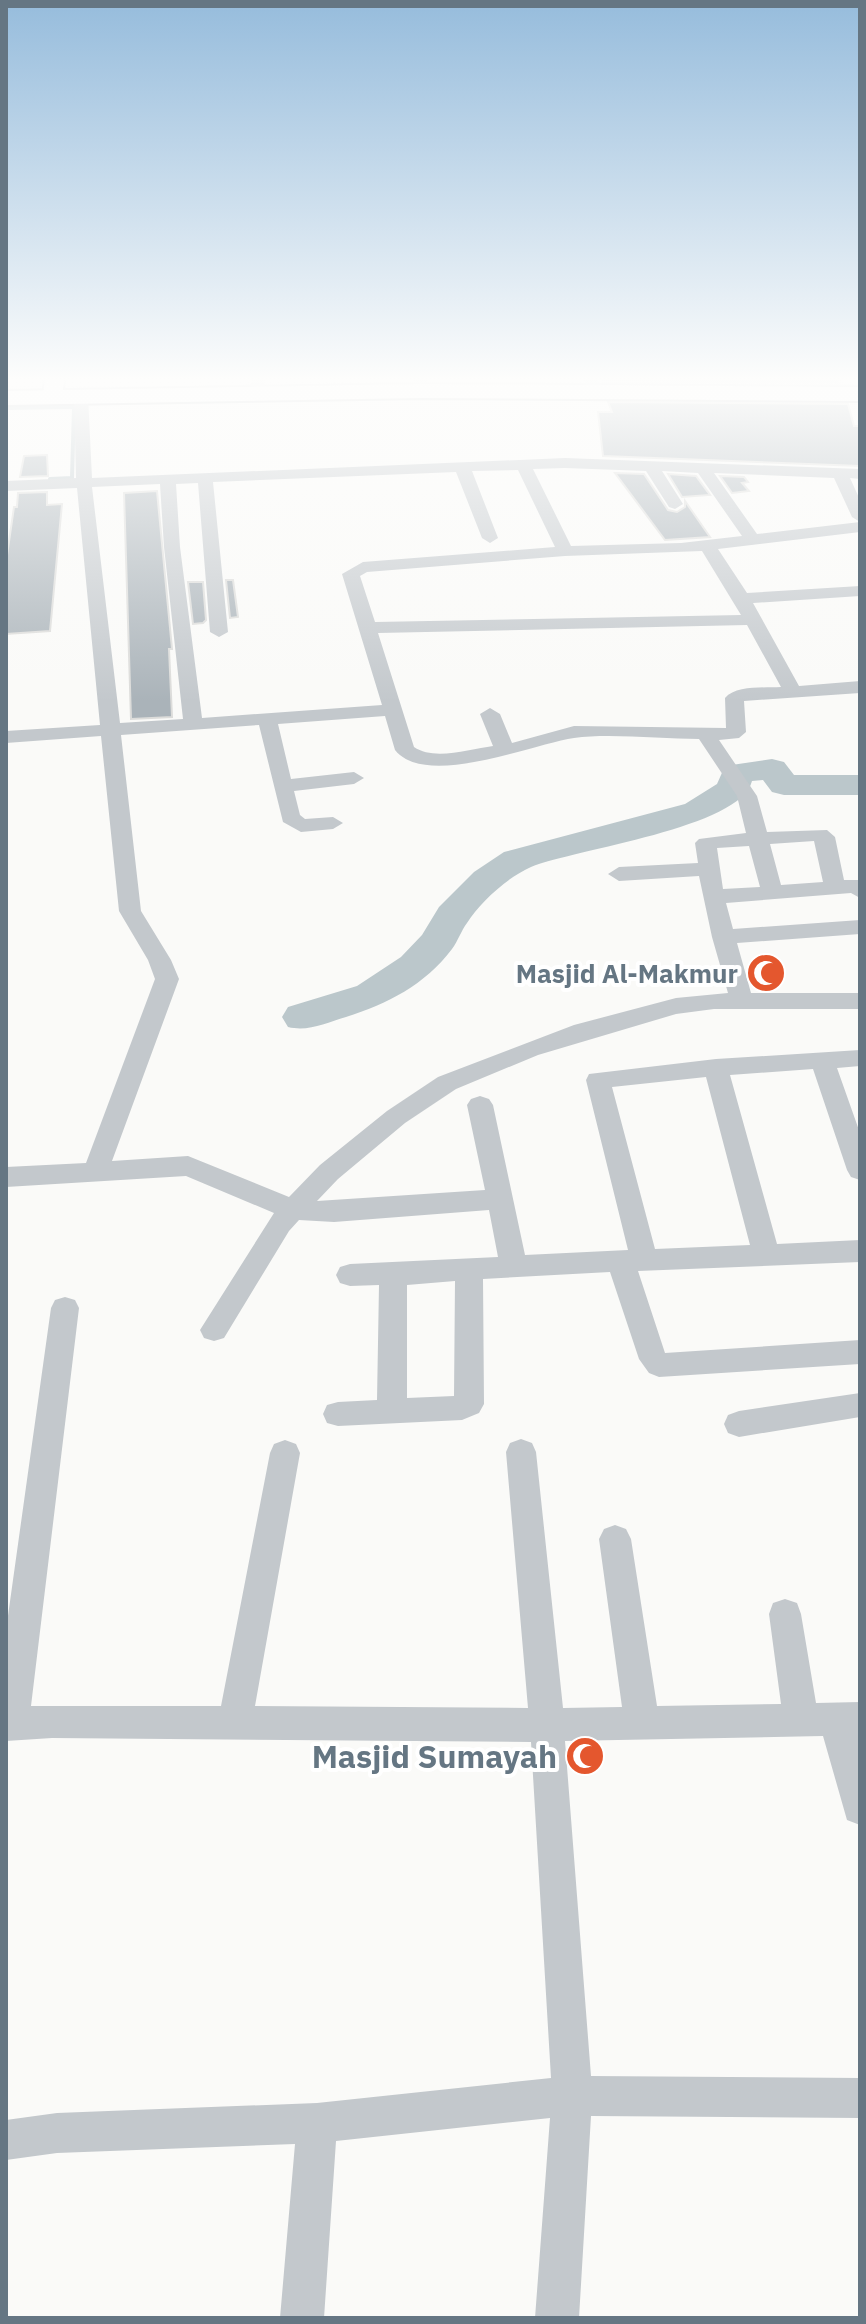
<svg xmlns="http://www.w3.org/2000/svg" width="866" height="2324" viewBox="0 0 866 2324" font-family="'IBM Plex Sans',sans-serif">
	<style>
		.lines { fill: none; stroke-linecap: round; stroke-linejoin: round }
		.stream { stroke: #bbc7cb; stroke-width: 4 }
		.river { fill: #bbc7cb; fill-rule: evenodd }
		.building { fill: #aab3b9; stroke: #dcdcda; stroke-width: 2 }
		.secondary-casing { stroke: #b3babf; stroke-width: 4 }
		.highway-casing { stroke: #b4b9bd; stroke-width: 4 }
		.street { fill: #c3c8cc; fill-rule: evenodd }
		.secondary { fill: #fff; fill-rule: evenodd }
		.highway { fill: #fff; fill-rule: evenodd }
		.labels { text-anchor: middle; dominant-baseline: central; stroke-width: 8; stroke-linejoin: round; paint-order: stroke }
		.poi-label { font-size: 26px; font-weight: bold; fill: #657683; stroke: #fff; text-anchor: end }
		.near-poi-label { font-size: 32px; font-weight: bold; fill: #657683; stroke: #fff; text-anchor: end }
	</style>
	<rect width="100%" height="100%" fill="#fafaf8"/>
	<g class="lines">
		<g class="stream">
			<path d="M 6,408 L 75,407"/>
			<path d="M 50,479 L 72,478 L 74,407"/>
		</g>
		<path class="river" d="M 772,759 L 784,762 L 794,775 L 860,775 L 860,795 L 784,795 L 772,792 L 763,780 L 752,781 C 741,828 575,849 531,867 C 508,877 480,902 467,923 C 461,931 458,941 452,949 C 425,985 387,1004 346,1017 C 326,1023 308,1032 288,1027 L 282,1017 L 288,1007 L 357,986 L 401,957 L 422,935 L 439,907 L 474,872 L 504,852 L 685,804 L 717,784 L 725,766 Z"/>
	</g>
	<g class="building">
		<path d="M 599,376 L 839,376 L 841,384 L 603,382 Z"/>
		<path d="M 608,402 L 848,404 L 854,426 L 860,426 L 860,466 L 603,456 L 598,412 L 612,412 Z"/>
		<path d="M 47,455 L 48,476 L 20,477 L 24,456 Z"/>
		<path d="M 615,473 L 644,474 L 668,510 L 677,512 L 685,507 L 685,501 L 710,537 L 665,540 Z"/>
		<path d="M 668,474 L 696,476 L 710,495 L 682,497 Z"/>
		<path d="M 720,476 L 744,477 L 748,482 L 742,483 L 749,491 L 732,493 Z"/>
		<path d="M 157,491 L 172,649 L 169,649 L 172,717 L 131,719 L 124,493 Z"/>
		<path d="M 47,492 L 47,505 L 62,504 L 50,631 L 6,634 L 6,562 L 14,507 L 17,507 L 18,493 Z"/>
		<path d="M 226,580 L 233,580 L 238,617 L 230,618 Z"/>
		<path d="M 188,582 L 203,582 L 206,620 L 203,623 L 193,624 Z"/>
	</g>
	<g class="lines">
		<defs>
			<path id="secondary" d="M 45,376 L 65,376 L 61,401 L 47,401 L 43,397 Z"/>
			<path id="highway" d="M 422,384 L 860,387 L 860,401 L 422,398 L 6,405 L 6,391 Z"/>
		</defs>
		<use href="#secondary" class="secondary-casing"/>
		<use href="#highway" class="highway-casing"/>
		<g class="street">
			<path d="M 252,376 L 266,376 L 262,396 L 252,396 L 250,393 Z"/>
			<path d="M 413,376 L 427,376 L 427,394 L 417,394 Z"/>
			<path d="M 581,376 L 595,376 L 604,390 L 597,394 L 592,393 Z"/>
			<path d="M 81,392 L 88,396 L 92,478 L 565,458 L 860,469 L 860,479 L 850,478 L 860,500 L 860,522 L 852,517 L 834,478 L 714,473 L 757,534 L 860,522 L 860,532 L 718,549 L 747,593 L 860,586 L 860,596 L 753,603 L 799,686 L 860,681 L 860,693 L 744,701 L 746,732 L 739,738 L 719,740 L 757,796 L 767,832 L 827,830 L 835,837 L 844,880 L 860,880 L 860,898 L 851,893 L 726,903 L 733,929 L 860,920 L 860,934 L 737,943 L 751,993 L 860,993 L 860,1009 L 714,1009 L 676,1014 L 538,1055 L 456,1089 L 405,1123 L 338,1179 L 317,1201 L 485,1190 L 467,1105 L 471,1099 L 480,1096 L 489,1099 L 493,1105 L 525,1255 L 628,1250 L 586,1080 L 589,1074 L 716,1059 L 860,1050 L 860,1066 L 837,1068 L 860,1133 L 860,1180 L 851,1177 L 847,1170 L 813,1069 L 730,1075 L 777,1244 L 860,1240 L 860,1262 L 638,1271 L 665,1353 L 860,1340 L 860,1364 L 659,1377 L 649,1373 L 639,1359 L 610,1272 L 483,1279 L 484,1404 L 479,1413 L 462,1420 L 338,1426 L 327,1423 L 323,1414 L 327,1405 L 338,1402 L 377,1400 L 379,1285 L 350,1286 L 340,1283 L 336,1275 L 340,1267 L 350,1264 L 498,1257 L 489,1210 L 334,1222 L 299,1220 L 289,1231 L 224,1338 L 214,1341 L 204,1338 L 200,1330 L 274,1213 L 186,1176 L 6,1187 L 6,1167 L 86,1163 L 155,979 L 148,960 L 119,911 L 101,736 L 6,743 L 6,731 L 100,725 L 77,488 L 6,491 L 6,481 L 76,478 L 74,396 ZM 565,468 L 646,471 L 669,507 L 675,509 L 683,504 L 662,471 L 698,473 L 742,536 L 681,543 L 571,546 L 533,469 ZM 518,470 L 555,547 L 363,562 L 342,574 L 382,705 L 202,718 L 180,547 L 176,484 L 198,483 L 210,632 L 219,637 L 228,632 L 213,482 L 456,472 L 482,538 L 490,543 L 498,538 L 472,471 ZM 160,484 L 164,547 L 183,719 L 120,723 L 92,487 ZM 702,551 L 741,615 L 375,622 L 360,576 L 367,572 L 565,556 ZM 747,625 L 781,687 C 764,688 736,685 725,698 L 726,728 L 574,726 L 512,743 L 500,714 L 490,708 L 480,714 L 493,746 C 470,749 434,761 414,747 L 378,633 ZM 385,716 L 395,750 C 426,789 533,744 574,738 C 609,733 662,739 699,739 L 737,796 L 746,833 L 699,839 L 695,843 L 698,863 L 619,867 L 608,874 L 619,881 L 699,876 L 712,937 L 728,993 L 676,998 L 574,1025 L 438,1077 L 387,1111 L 320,1165 L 289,1197 L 188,1156 L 112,1161 L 179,979 L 171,960 L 141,911 L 121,735 L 259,725 L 283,822 L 301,832 L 333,829 L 343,823 L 333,817 L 305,819 L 300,815 L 294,791 L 354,784 L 364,778 L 354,772 L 291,779 L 278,724 ZM 814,841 L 823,882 L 781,885 L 770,844 ZM 749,846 L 760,887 L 723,889 L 717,848 ZM 706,1077 L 750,1245 L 655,1249 L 612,1087 ZM 455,1281 L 454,1396 L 407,1398 L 407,1285 Z"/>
			<path d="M 65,1297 L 75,1300 L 79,1308 L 31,1706 L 221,1706 L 270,1453 L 274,1444 L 285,1440 L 296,1444 L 300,1453 L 255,1706 L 528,1708 L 506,1452 L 510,1443 L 521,1439 L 532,1443 L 536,1452 L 563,1708 L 622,1707 L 599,1539 L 604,1529 L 615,1525 L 626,1529 L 631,1539 L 657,1706 L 781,1704 L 769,1614 L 773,1603 L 785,1599 L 797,1603 L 801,1614 L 816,1703 L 860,1702 L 860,1825 L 847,1820 L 823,1736 L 565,1741 L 591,2076 L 860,2078 L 860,2118 L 591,2116 L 579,2318 L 535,2318 L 550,2118 L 336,2141 L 324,2318 L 280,2318 L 295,2144 L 57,2153 L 6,2160 L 6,2120 L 57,2113 L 317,2103 L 551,2078 L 531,1742 L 52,1738 L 6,1741 L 6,1630 L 51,1308 L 55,1300 Z"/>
			<path d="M 860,1393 L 860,1417 L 739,1437 L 728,1433 L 724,1424 L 728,1415 L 739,1411 Z"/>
		</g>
		<use href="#secondary" class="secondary"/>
		<use href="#highway" class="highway"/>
	</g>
	<linearGradient id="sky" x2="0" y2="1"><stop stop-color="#96bcdc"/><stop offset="0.54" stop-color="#fdfdfc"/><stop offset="1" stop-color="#fdfdfc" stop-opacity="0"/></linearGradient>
	<rect width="866" height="702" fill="url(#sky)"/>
	<defs>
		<symbol id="mosque-disc" viewBox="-11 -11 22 22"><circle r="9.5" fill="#e4572e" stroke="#fff"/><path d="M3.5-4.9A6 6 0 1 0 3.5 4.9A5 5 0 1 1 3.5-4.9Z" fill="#fff"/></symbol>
	</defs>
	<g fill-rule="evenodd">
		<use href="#mosque-disc" x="744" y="951" width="44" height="44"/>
		<use href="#mosque-disc" x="563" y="1734" width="44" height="44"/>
	</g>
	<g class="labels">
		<g class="poi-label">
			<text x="738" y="973">Masjid Al-Makmur</text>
		</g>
		<g class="near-poi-label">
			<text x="557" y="1756">Masjid Sumayah</text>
		</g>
	</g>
	<rect width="866" height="2324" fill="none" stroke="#657683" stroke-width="16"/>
</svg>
